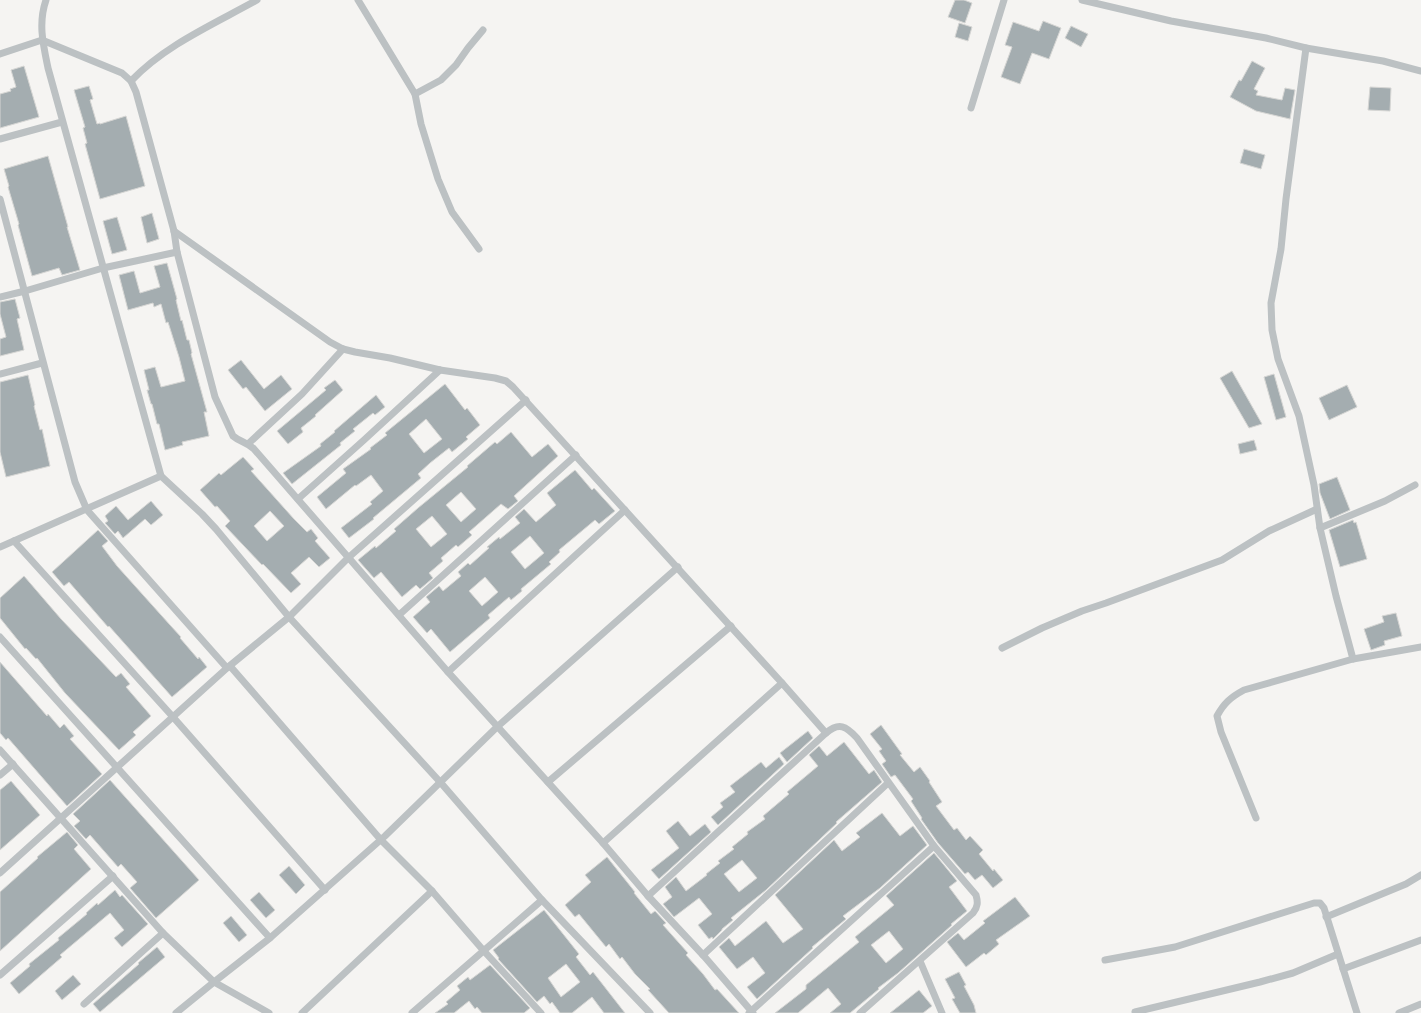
<svg xmlns="http://www.w3.org/2000/svg" width="1421" height="1013" viewBox="0 0 1421 1013" font-family="'Nunito Sans',sans-serif">
	<style>
		.building { fill: #a4adb0; stroke: #d6d6d4; fill-rule: evenodd }
		.lines { fill: none; stroke-linecap: round; stroke-linejoin: round }
		.minor { stroke: #bcc1c3; stroke-width: 7 }
	</style>
	<rect width="100%" height="100%" fill="#f5f4f2"/>
	<g class="building">
		<path d="M 955,0 L 964,0 L 972,3 L 965,23 L 948,17 Z"/>
		<path d="M 1043,21 L 1061,28 L 1049,59 L 1032,53 L 1020,84 L 1001,77 L 1012,47 L 1005,45 L 1013,22 L 1039,31 Z"/>
		<path d="M 959,23 L 972,27 L 968,41 L 955,37 Z"/>
		<path d="M 1071,26 L 1088,34 L 1081,47 L 1065,38 Z"/>
		<path d="M 1252,61 L 1265,68 L 1254,89 L 1258,91 L 1256,95 L 1282,100 L 1285,88 L 1295,90 L 1290,119 L 1256,111 L 1230,97 L 1239,80 L 1241,81 Z"/>
		<path d="M 24,66 L 39,117 L 0,128 L 0,94 L 11,91 L 10,89 L 16,87 L 11,70 Z"/>
		<path d="M 89,86 L 93,99 L 90,100 L 97,124 L 100,123 L 100,124 L 126,116 L 145,186 L 100,199 L 85,144 L 87,143 L 83,128 L 85,127 L 74,90 Z"/>
		<path d="M 1370,87 L 1391,88 L 1390,111 L 1368,110 Z"/>
		<path d="M 1244,149 L 1265,155 L 1261,169 L 1240,163 Z"/>
		<path d="M 48,156 L 68,227 L 67,227 L 80,270 L 62,275 L 59,268 L 32,276 L 18,225 L 19,224 L 8,187 L 9,186 L 4,169 Z"/>
		<path d="M 152,213 L 159,239 L 147,243 L 141,217 Z"/>
		<path d="M 117,217 L 127,250 L 112,254 L 103,221 Z"/>
		<path d="M 167,263 L 177,299 L 176,300 L 181,321 L 182,320 L 187,340 L 189,340 L 192,353 L 191,354 L 207,412 L 204,412 L 209,436 L 182,442 L 183,445 L 165,450 L 159,424 L 157,424 L 152,404 L 151,404 L 147,390 L 149,390 L 144,370 L 155,367 L 161,387 L 185,381 L 179,357 L 168,322 L 166,323 L 161,304 L 154,307 L 153,303 L 128,310 L 119,275 L 134,271 L 140,293 L 160,287 L 154,266 Z"/>
		<path d="M 15,299 L 20,318 L 17,319 L 24,350 L 0,356 L 0,339 L 6,337 L 0,314 L 0,302 Z"/>
		<path d="M 241,360 L 264,389 L 281,375 L 292,389 L 265,411 L 246,387 L 243,389 L 228,370 Z"/>
		<path d="M 1232,371 L 1262,424 L 1249,428 L 1220,378 Z"/>
		<path d="M 1274,374 L 1286,417 L 1276,420 L 1264,377 Z"/>
		<path d="M 28,375 L 35,405 L 34,406 L 40,430 L 42,429 L 50,466 L 6,477 L 0,452 L 0,382 Z"/>
		<path d="M 335,380 L 343,390 L 315,415 L 316,416 L 301,428 L 303,432 L 288,444 L 277,431 L 326,390 L 324,388 Z"/>
		<path d="M 445,384 L 465,410 L 467,408 L 480,425 L 466,437 L 468,439 L 452,452 L 449,448 L 430,463 L 418,474 L 421,478 L 373,518 L 374,519 L 349,538 L 341,528 L 372,504 L 370,502 L 383,491 L 371,475 L 356,486 L 355,485 L 326,509 L 317,497 L 346,473 L 343,469 L 371,449 L 370,448 L 387,435 L 385,433 ZM 426,419 L 442,439 L 424,453 L 409,434 Z"/>
		<path d="M 1347,385 L 1357,407 L 1329,420 L 1319,398 Z"/>
		<path d="M 376,395 L 385,407 L 375,415 L 373,413 L 353,429 L 355,431 L 340,443 L 341,445 L 292,484 L 283,473 L 321,446 L 320,444 L 335,432 L 334,431 Z"/>
		<path d="M 511,432 L 532,457 L 548,444 L 558,456 L 514,496 L 518,501 L 508,509 L 501,504 L 469,532 L 472,535 L 458,547 L 456,545 L 441,558 L 443,561 L 429,573 L 433,578 L 420,589 L 416,585 L 402,597 L 381,572 L 374,578 L 358,560 L 375,546 L 376,548 L 396,531 L 394,529 L 418,508 L 468,467 L 467,466 L 495,442 L 497,444 ZM 461,492 L 476,509 L 461,522 L 446,505 ZM 432,516 L 447,534 L 431,547 L 416,529 Z"/>
		<path d="M 1254,440 L 1257,450 L 1240,454 L 1238,444 Z"/>
		<path d="M 243,457 L 254,469 L 251,471 L 294,519 L 307,532 L 311,529 L 318,538 L 315,541 L 330,558 L 319,567 L 309,557 L 291,573 L 301,584 L 291,593 L 263,564 L 262,565 L 225,526 L 230,521 L 217,506 L 215,507 L 200,490 L 219,473 L 221,475 ZM 270,511 L 284,526 L 267,541 L 254,526 Z"/>
		<path d="M 575,470 L 592,490 L 594,488 L 615,511 L 599,524 L 595,520 L 559,550 L 560,552 L 549,562 L 551,564 L 521,589 L 522,591 L 511,600 L 509,597 L 488,615 L 490,618 L 450,652 L 431,629 L 427,633 L 413,617 L 430,602 L 426,597 L 439,586 L 443,591 L 461,576 L 458,572 L 468,563 L 470,565 L 489,548 L 487,547 L 499,537 L 500,539 L 520,523 L 515,517 L 524,509 L 536,522 L 556,505 L 547,493 ZM 530,536 L 544,553 L 525,569 L 511,552 ZM 485,577 L 498,592 L 482,606 L 469,591 Z"/>
		<path d="M 1337,477 L 1350,510 L 1330,519 L 1320,493 L 1319,484 Z"/>
		<path d="M 151,501 L 163,515 L 151,525 L 145,519 L 123,538 L 118,531 L 115,534 L 105,523 L 108,521 L 105,516 L 116,506 L 128,520 Z"/>
		<path d="M 1353,520 L 1354,523 L 1356,522 L 1367,559 L 1340,567 L 1329,530 Z"/>
		<path d="M 98,530 L 108,541 L 102,546 L 117,566 L 170,625 L 181,637 L 180,638 L 198,659 L 199,657 L 207,667 L 172,697 L 109,626 L 108,627 L 69,582 L 64,586 L 52,572 Z"/>
		<path d="M 24,576 L 61,619 L 116,677 L 121,673 L 130,684 L 126,687 L 151,716 L 133,732 L 136,735 L 119,750 L 65,693 L 37,658 L 36,659 L 26,648 L 25,649 L 0,618 L 0,598 Z"/>
		<path d="M 1396,613 L 1402,636 L 1384,641 L 1385,645 L 1371,650 L 1364,629 L 1384,622 L 1382,616 Z"/>
		<path d="M 0,662 L 47,716 L 48,714 L 60,728 L 64,724 L 74,736 L 70,739 L 102,774 L 67,806 L 8,738 L 6,740 L 0,733 Z"/>
		<path d="M 881,725 L 902,754 L 900,755 L 914,772 L 920,767 L 930,781 L 929,782 L 942,802 L 936,806 L 954,830 L 957,828 L 966,840 L 970,836 L 983,850 L 979,854 L 993,871 L 994,869 L 1003,880 L 993,888 L 982,875 L 975,880 L 968,872 L 965,874 L 938,843 L 921,819 L 922,818 L 911,801 L 913,799 L 895,775 L 891,777 L 882,764 L 886,761 L 879,751 L 882,749 L 870,734 Z"/>
		<path d="M 808,731 L 813,738 L 787,762 L 780,753 Z"/>
		<path d="M 844,742 L 869,774 L 874,770 L 882,782 L 836,822 L 837,823 L 766,890 L 731,918 L 733,920 L 722,929 L 722,930 L 713,939 L 712,937 L 709,939 L 698,925 L 712,914 L 699,898 L 674,917 L 663,904 L 672,897 L 665,887 L 676,877 L 686,891 L 707,875 L 706,874 L 720,863 L 718,861 L 734,849 L 732,847 L 748,834 L 747,832 L 765,819 L 763,816 L 789,794 L 787,792 L 818,766 L 809,755 L 819,746 L 827,756 ZM 742,860 L 757,878 L 739,892 L 724,874 Z"/>
		<path d="M 779,757 L 784,764 L 718,825 L 711,817 L 723,807 L 720,803 L 735,792 L 730,786 L 761,762 L 766,768 Z"/>
		<path d="M 110,780 L 199,880 L 156,918 L 130,888 L 137,882 L 121,864 L 118,867 L 90,835 L 86,839 L 74,826 L 80,821 L 73,814 Z"/>
		<path d="M 11,781 L 40,815 L 0,850 L 0,790 Z"/>
		<path d="M 882,813 L 900,836 L 913,826 L 927,845 L 880,888 L 843,916 L 846,919 L 812,947 L 813,948 L 757,999 L 747,987 L 765,973 L 753,957 L 737,969 L 719,947 L 729,938 L 735,946 L 766,921 L 783,943 L 803,929 L 775,895 L 834,840 L 842,851 L 860,837 L 856,833 Z"/>
		<path d="M 678,821 L 690,836 L 705,824 L 711,832 L 659,879 L 651,870 L 679,848 L 666,831 Z"/>
		<path d="M 67,832 L 78,845 L 74,849 L 91,869 L 0,951 L 0,892 L 38,858 L 37,857 Z"/>
		<path d="M 934,853 L 957,881 L 949,887 L 967,911 L 951,924 L 952,925 L 898,973 L 878,988 L 879,989 L 850,1013 L 830,1013 L 841,1004 L 828,988 L 798,1013 L 775,1013 L 806,989 L 806,985 L 859,942 L 855,937 L 894,905 L 886,896 ZM 889,931 L 903,949 L 886,963 L 871,945 Z"/>
		<path d="M 607,857 L 635,892 L 634,893 L 651,914 L 655,911 L 666,923 L 663,925 L 688,953 L 686,955 L 703,974 L 715,990 L 717,989 L 739,1013 L 669,1013 L 648,990 L 650,989 L 635,974 L 622,957 L 620,959 L 609,944 L 606,947 L 579,914 L 575,917 L 565,905 L 591,882 L 585,875 Z"/>
		<path d="M 289,866 L 305,885 L 296,894 L 279,875 Z"/>
		<path d="M 115,890 L 120,897 L 122,895 L 148,924 L 122,947 L 114,938 L 124,930 L 110,913 L 60,955 L 62,957 L 19,994 L 10,983 L 30,966 L 29,964 L 59,940 L 58,938 L 87,914 L 86,913 L 97,903 L 98,905 Z"/>
		<path d="M 259,892 L 275,910 L 266,918 L 250,900 Z"/>
		<path d="M 1015,897 L 1030,916 L 996,940 L 999,944 L 986,955 L 984,953 L 966,967 L 947,942 L 958,933 L 964,940 L 985,923 L 983,921 Z"/>
		<path d="M 544,910 L 579,954 L 576,957 L 590,975 L 593,972 L 625,1013 L 604,1013 L 592,997 L 572,1013 L 560,1013 L 552,1002 L 550,1004 L 544,996 L 537,1002 L 498,959 L 499,958 L 493,950 ZM 566,964 L 580,982 L 561,997 L 548,978 Z"/>
		<path d="M 231,916 L 247,935 L 239,942 L 223,923 Z"/>
		<path d="M 157,947 L 165,957 L 100,1012 L 93,1004 L 139,964 L 138,963 Z"/>
		<path d="M 490,965 L 530,1008 L 524,1013 L 482,1013 L 477,1007 L 475,1009 L 469,1001 L 454,1013 L 435,1013 L 448,1004 L 446,1002 L 460,990 L 457,986 L 468,977 L 470,980 Z"/>
		<path d="M 959,972 L 966,985 L 964,986 L 974,1005 L 976,1013 L 960,1013 L 952,999 L 955,998 L 945,979 Z"/>
		<path d="M 73,975 L 81,984 L 62,1000 L 55,991 Z"/>
		<path d="M 919,990 L 932,1006 L 923,1013 L 890,1013 Z"/>
	</g>
	<g class="lines">
		<g class="minor">
			<path d="M 46,0 C 38,23 43,44 48,68 L 161,476 L 202,514 L 216,529 L 289,617 L 441,783 L 542,900 L 650,1013"/>
			<path d="M 358,0 L 415,94 L 421,124 L 438,179 L 452,212 L 479,249"/>
			<path d="M 1082,0 L 1171,21 L 1266,38 L 1306,48 L 1383,61 L 1421,71"/>
			<path d="M 1306,48 L 1286,199 L 1281,249 L 1271,303 L 1272,330 L 1278,359 L 1299,416 L 1314,485 L 1320,528 L 1336,596 L 1353,659"/>
			<path d="M 0,54 L 42,40 L 122,73 L 131,81 L 136,92 L 174,231 L 177,252 L 215,397 L 233,436 C 240,442 247,442 254,449 L 448,672 L 603,843 L 648,896 L 703,955 L 753,1013"/>
			<path d="M 131,81 C 165,45 214,24 257,0"/>
			<path d="M 415,94 L 441,80 L 456,65 L 468,48 L 483,30"/>
			<path d="M 971,108 L 1004,0"/>
			<path d="M 0,139 L 62,122"/>
			<path d="M 0,199 L 75,482 L 87,510 L 227,668"/>
			<path d="M 174,231 L 330,342 L 343,349 L 355,352 L 390,358 L 440,370 L 495,378 L 506,381 L 513,387 L 782,683"/>
			<path d="M 0,297 L 25,291 L 103,268 L 177,252"/>
			<path d="M 0,374 L 42,363"/>
			<path d="M 249,443 L 302,394 L 343,349"/>
			<path d="M 298,499 L 364,440 L 440,370"/>
			<path d="M 1320,528 L 1385,501 L 1415,485"/>
			<path d="M 14,541 L 173,717 L 325,890"/>
			<path d="M 0,547 L 161,476"/>
			<path d="M 399,615 L 576,455"/>
			<path d="M 0,637 L 270,938"/>
			<path d="M 1002,648 L 1042,628 L 1082,611 L 1106,603 L 1222,560 L 1269,531 L 1317,509"/>
			<path d="M 230,666 L 381,840 L 432,891 L 483,950 L 541,1013"/>
			<path d="M 448,672 L 625,510"/>
			<path d="M 0,750 L 163,933 L 214,982 L 270,938 L 385,836 L 497,727 L 678,567"/>
			<path d="M 0,775 L 13,764"/>
			<path d="M 548,782 L 731,626"/>
			<path d="M 1256,818 L 1221,732 L 1217,716 C 1224,703 1231,697 1244,690 L 1353,659 L 1421,647"/>
			<path d="M 603,843 L 782,683 L 826,733"/>
			<path d="M 0,873 L 227,668 L 289,617 L 348,558 L 526,400"/>
			<path d="M 648,896 L 826,733 C 839,722 846,726 857,738 L 934,846 L 976,895 C 978,902 978,907 973,913 L 860,1013"/>
			<path d="M 1326,917 L 1406,884 L 1421,875"/>
			<path d="M 703,955 L 888,783"/>
			<path d="M 1105,960 L 1175,947 L 1314,903 L 1320,903 L 1324,908 L 1357,1013"/>
			<path d="M 920,961 L 942,1013"/>
			<path d="M 1343,969 L 1421,940"/>
			<path d="M 0,975 L 113,876"/>
			<path d="M 84,1004 L 163,933"/>
			<path d="M 1135,1012 L 1260,982 L 1293,973 L 1338,954"/>
			<path d="M 176,1013 L 214,982 L 269,1013"/>
			<path d="M 302,1013 L 432,891"/>
			<path d="M 412,1013 L 542,900"/>
			<path d="M 749,1013 L 934,846"/>
			<path d="M 1399,1013 L 1421,1004"/>
		</g>
	</g>
</svg>
